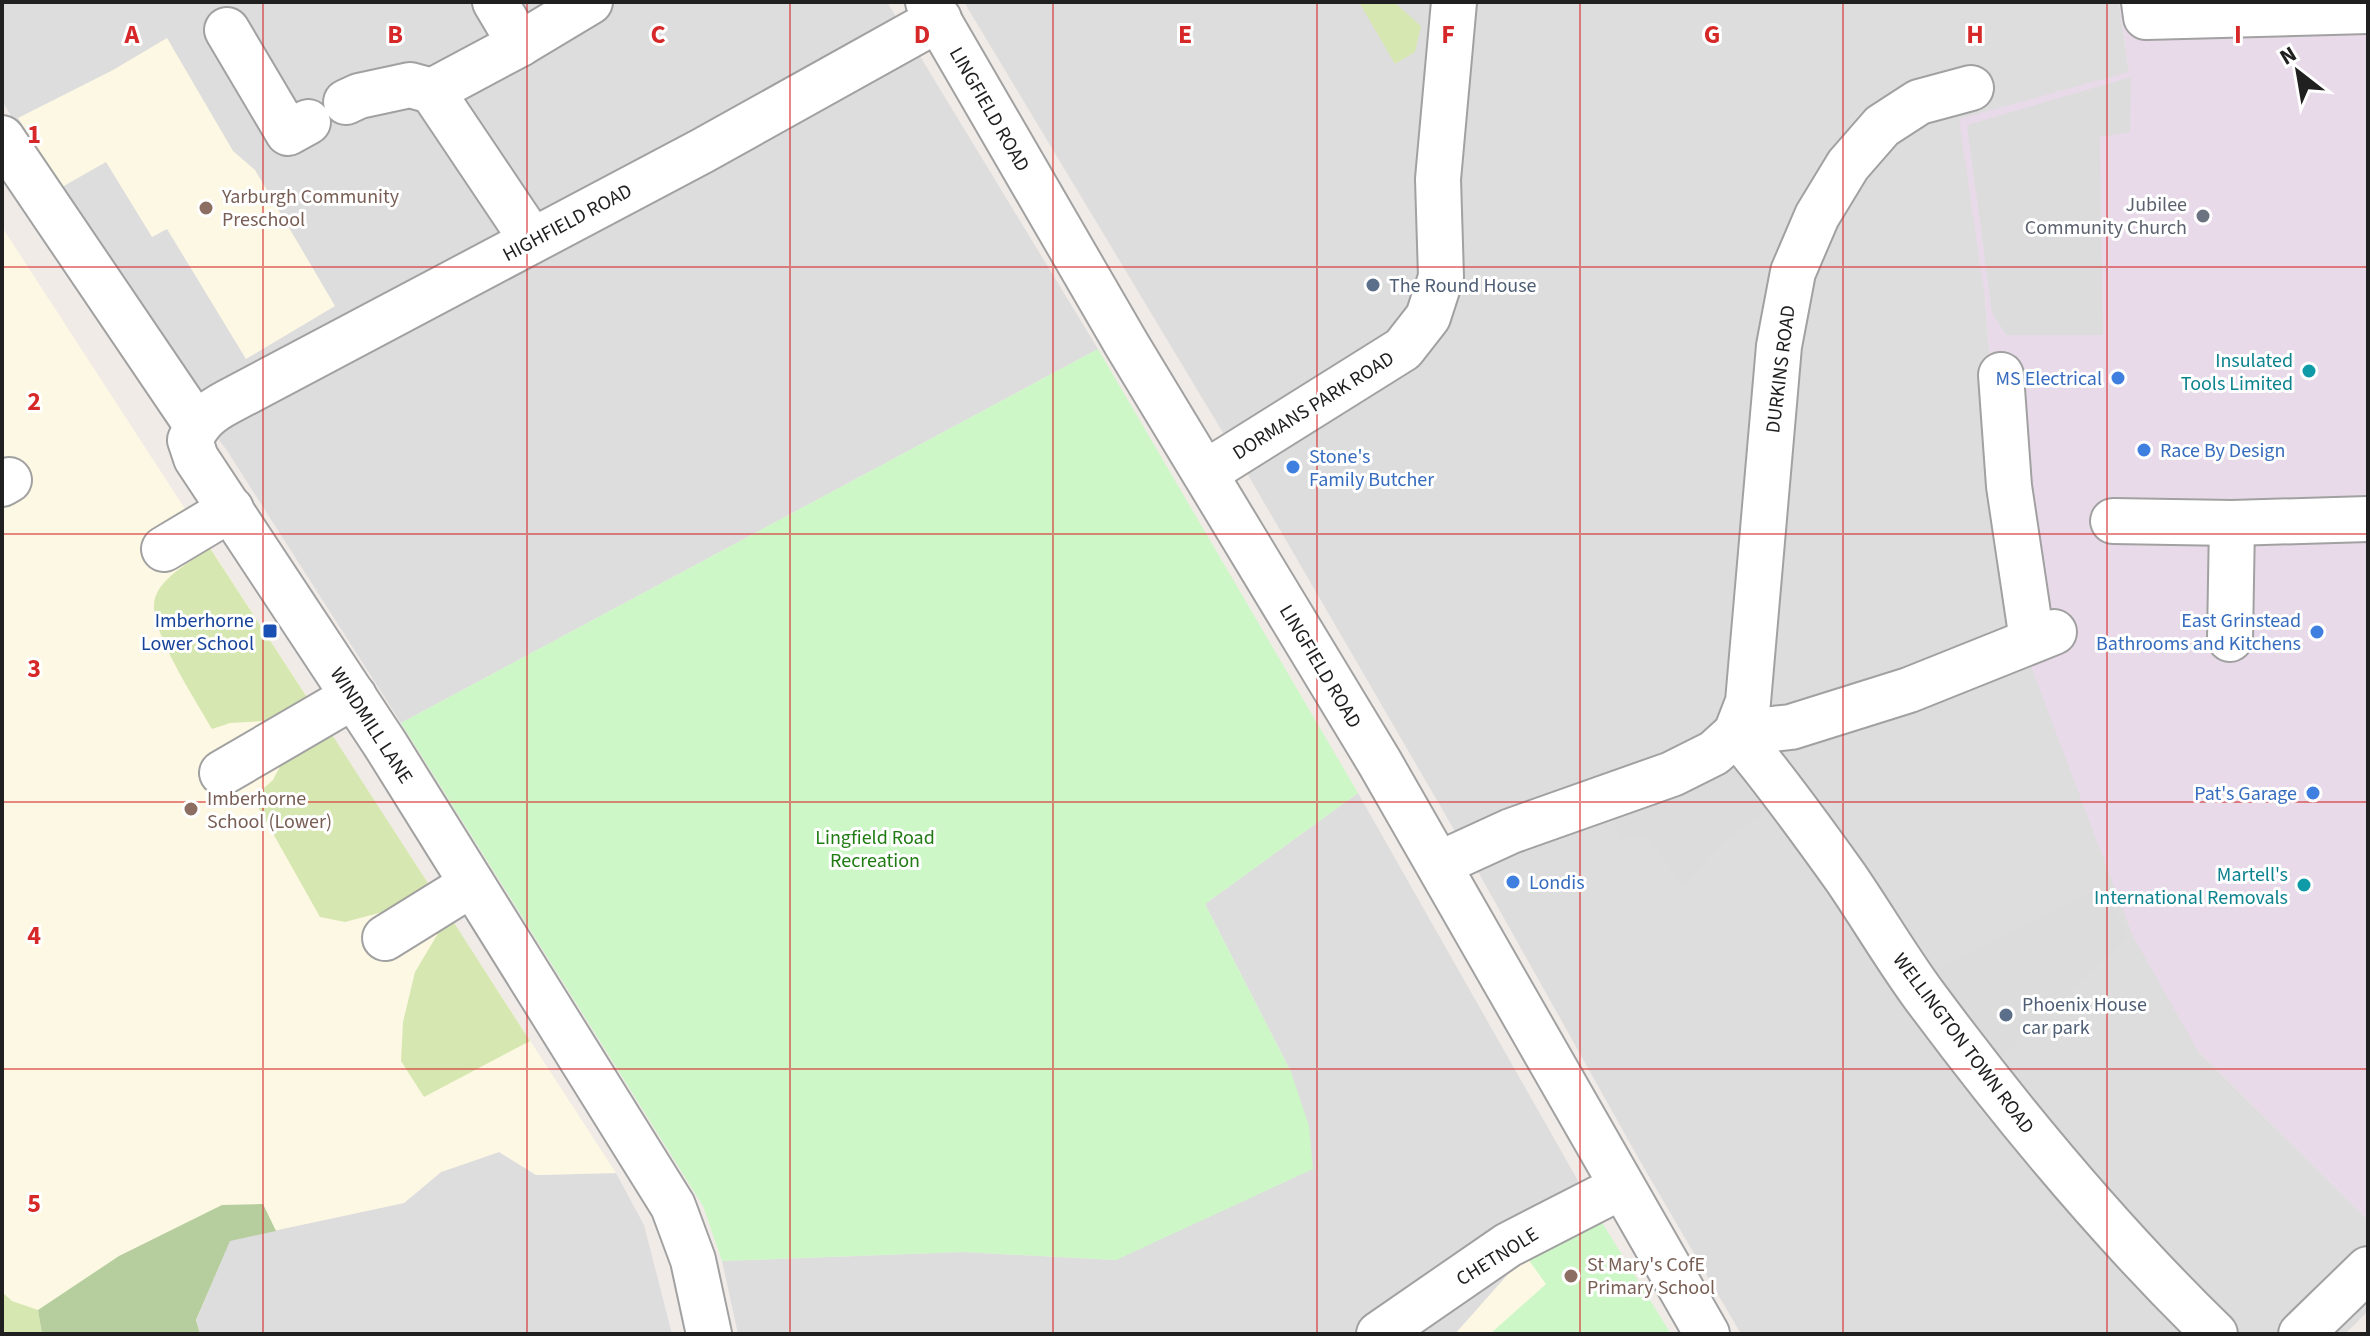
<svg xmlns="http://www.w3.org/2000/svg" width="2370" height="1336" font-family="'Source Sans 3',sans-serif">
<rect width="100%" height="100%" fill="#f0ebe7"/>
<g fill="#deddde">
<path d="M2,2H887L1098,349L401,723L226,449L184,395L2,101Z"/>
<path d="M964,2H2119L2129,72L1985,298L2000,485L2016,594L2051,659L2032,665L2198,1051L2368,1220V1311L2345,1334H1741L1640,1161L1467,852L1237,456Z"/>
<path d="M1358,793L1598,1216L1490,1296L1455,1334H738L722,1261L963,1252L1116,1260L1291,1072L1205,904Z"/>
<path d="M499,1152L536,1175L616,1173L644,1225L672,1334H200L196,1321L230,1240L404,1203L441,1172Z"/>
</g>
<path fill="#e9dae9" d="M2119,2H2368V1220L2198,1051L2132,934L2031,666L2050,659L2016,594L2000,485L1985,298L1959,119L2129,72Z"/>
<g fill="#fdf8e3">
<path d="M167,38L233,151L255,170L335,306L246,359L167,229L152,237L106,162L62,187L18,118L113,70Z"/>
<path d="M2,227L616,1173L536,1175L499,1152L441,1172L404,1203L230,1240L196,1320L200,1334H2Z"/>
<path d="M1525,1255L1671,1334H1455Z"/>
</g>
<g fill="#d7e7b1">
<path d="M1359,2H1394L1421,26L1415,52L1395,64Z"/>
<path d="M210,548L314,708L282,720L230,723L212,729C197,702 146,626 155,598C162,576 192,561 210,548Z"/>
<path d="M327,727L433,891L394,909L345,922L320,917L253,798L273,780L286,755Z"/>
<path d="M449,915L530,1041L424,1097L401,1061L403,1022L415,972Z"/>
<path d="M2,1292L12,1301L38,1310L42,1334H2Z"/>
</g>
<path fill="#b6cd9e" d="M263,1204L276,1231L230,1241L196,1320L200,1334H42L38,1310L119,1256L222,1205Z"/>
<g fill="#cef7c8">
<path d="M1098,349L1358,793L1205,904L1291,1072L1309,1126L1313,1169L1116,1260L963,1252L722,1261L703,1206L401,723Z"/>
<path d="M1598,1216L1671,1334H1490L1546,1284L1525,1255Z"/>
</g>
<g fill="#dcdcdc">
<path d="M2131,77L2130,132L2100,137L2103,335H2006L1992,312L1967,125Z"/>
<path d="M1746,767L1771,808L1740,828L1719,846L1682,886L1646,834L1620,839L1612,811L1675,793Z"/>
<path d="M2104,887L2127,937L2000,1058L1933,971Z"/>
</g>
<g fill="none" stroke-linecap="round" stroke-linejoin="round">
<g stroke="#a1a1a1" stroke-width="48">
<g id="minor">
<path d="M495,2L520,44"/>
<path d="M928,2L1127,345L1380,763L1707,1334"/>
<path d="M2144,2L2146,17L2368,11"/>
<path d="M227,30L288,133L308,122"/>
<path d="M1971,88L1919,102L1882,126L1848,165L1817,216L1793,272L1779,346L1748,702L1736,733C1775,779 1811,829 1846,878C1872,916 1896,957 1923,994C2012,1114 2108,1230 2215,1334"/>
<path d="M346,102L359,96L410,85L432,91"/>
<path d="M2,138L197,426"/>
<path d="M532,240L432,91L520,44L590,2"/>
<path d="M2001,375L2009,486L2032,640"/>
<path d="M1205,473L1403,349L1428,317L1441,277L1438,179L1454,2"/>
<path d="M2,484L9,480"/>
<path d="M2113,521L2232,523L2368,519"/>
<path d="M164,549L231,509"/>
<path d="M2230,639L2232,523"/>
<path d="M222,773L354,696"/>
<path d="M1439,864L1511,831L1672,774L1714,753L1736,733L1791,727L1909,690L2054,632"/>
<path d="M385,938L472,884"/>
<path d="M709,1334L693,1260L673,1206L385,744L196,458L190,440C199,421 209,412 228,402L702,151L939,19"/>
<path d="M1379,1334L1508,1245L1621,1187"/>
<path d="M2301,1334L2368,1269"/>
</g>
</g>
<use href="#minor" stroke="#fff" stroke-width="44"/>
</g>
<path fill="none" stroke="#d62828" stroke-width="2" stroke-opacity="0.55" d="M263,2V1334M527,2V1334M790,2V1334M1053,2V1334M1317,2V1334M1580,2V1334M1843,2V1334M2107,2V1334M2,267H2368M2,534H2368M2,802H2368M2,1069H2368"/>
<g fill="#8d6e63" stroke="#fff" stroke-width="3">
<circle cx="206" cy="208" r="8"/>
<circle cx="191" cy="809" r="8"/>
<circle cx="1571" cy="1276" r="8"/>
</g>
<circle fill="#6b7280" stroke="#fff" stroke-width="3" cx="2203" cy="216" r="8"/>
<g fill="#5c6f8a" stroke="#fff" stroke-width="3">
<circle cx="1373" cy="285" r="8"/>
<circle cx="2006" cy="1015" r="8"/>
</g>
<g fill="#0f9aa8" stroke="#fff" stroke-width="3">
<circle cx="2309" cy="371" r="8"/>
<circle cx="2304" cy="885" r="8"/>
</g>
<g fill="#3f7fe0" stroke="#fff" stroke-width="3">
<circle cx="2118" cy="378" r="8"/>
<circle cx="2144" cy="450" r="8"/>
<circle cx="1293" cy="467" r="8"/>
<circle cx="2317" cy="632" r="8"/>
<circle cx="2313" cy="793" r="8"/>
<circle cx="1513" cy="882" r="8"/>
</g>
<rect fill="#1a4fb4" stroke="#fff" stroke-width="3" x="262" y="623" width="16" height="16" rx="4"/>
<g text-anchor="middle" stroke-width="6" stroke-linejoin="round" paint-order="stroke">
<g font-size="20" fill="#202020" stroke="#fff">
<text transform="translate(990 109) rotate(60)" y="7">LINGFIELD ROAD</text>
<text transform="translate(567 222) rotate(-28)" y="7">HIGHFIELD ROAD</text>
<text transform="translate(1780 369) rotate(-83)" y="7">DURKINS ROAD</text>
<text transform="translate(1313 405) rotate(-32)" y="7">DORMANS PARK ROAD</text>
<text transform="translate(1321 666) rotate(59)" y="7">LINGFIELD ROAD</text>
<text transform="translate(372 725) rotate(57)" y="7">WINDMILL LANE</text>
<text transform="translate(1964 1043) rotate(53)" y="7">WELLINGTON TOWN ROAD</text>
<text transform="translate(1497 1256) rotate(-32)" y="7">CHETNOLE</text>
</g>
<g font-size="20" fill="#785e54" stroke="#fff" text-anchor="start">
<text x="222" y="203">Yarburgh Community<tspan x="222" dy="23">Preschool</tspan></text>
<text x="207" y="805">Imberhorne<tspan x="207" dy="23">School (Lower)</tspan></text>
<text x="1587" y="1271">St Mary's CofE<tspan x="1587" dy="23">Primary School</tspan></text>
</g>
<g font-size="20" fill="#5b616d" stroke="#fff" text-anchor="end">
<text x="2187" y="211">Jubilee<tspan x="2187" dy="23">Community Church</tspan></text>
</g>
<g font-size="20" fill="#4e5e75" stroke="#fff" text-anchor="start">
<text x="1389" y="292">The Round House</text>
<text x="2022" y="1011">Phoenix House<tspan x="2022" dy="23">car park</tspan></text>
</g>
<g font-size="20" fill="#0d838f" stroke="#fff" text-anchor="end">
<text x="2293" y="367">Insulated<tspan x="2293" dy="23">Tools Limited</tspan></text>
<text x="2288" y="881">Martell's<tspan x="2288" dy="23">International Removals</tspan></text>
</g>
<g font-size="20" fill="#366cbe" stroke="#fff" text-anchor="end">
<text x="2102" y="385">MS Electrical</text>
<text x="2160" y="457" text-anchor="start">Race By Design</text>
<text x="1309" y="463" text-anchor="start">Stone's<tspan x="1309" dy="23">Family Butcher</tspan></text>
<text x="2301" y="627">East Grinstead<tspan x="2301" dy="23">Bathrooms and Kitchens</tspan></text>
<text x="2297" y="800">Pat's Garage</text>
<text x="1529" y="889" text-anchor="start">Londis</text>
</g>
<g font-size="20" fill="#164399" stroke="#fff" text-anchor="end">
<text x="254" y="627">Imberhorne<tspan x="254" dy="23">Lower School</tspan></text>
</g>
<g font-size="20" fill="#1f7b12" stroke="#fff">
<text x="875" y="844">Lingfield Road<tspan x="875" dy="23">Recreation</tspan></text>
</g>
</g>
<g font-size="26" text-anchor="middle" font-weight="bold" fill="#d62828" stroke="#fff" stroke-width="6" stroke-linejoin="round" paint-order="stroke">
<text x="132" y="43">A</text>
<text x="395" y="43">B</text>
<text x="658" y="43">C</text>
<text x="922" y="43">D</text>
<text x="1185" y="43">E</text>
<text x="1448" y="43">F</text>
<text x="1712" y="43">G</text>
<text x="1975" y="43">H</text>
<text x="2238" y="43">I</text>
<text x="34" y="143">1</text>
<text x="34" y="410">2</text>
<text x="34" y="677">3</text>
<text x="34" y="944">4</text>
<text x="34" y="1212">5</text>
</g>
<rect width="2370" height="1336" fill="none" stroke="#202020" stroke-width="8"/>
<g transform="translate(2298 72) rotate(329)" stroke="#ffffff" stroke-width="6" paint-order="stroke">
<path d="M0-6L14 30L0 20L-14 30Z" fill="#202020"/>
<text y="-12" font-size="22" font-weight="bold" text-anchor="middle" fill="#202020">N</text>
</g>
</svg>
